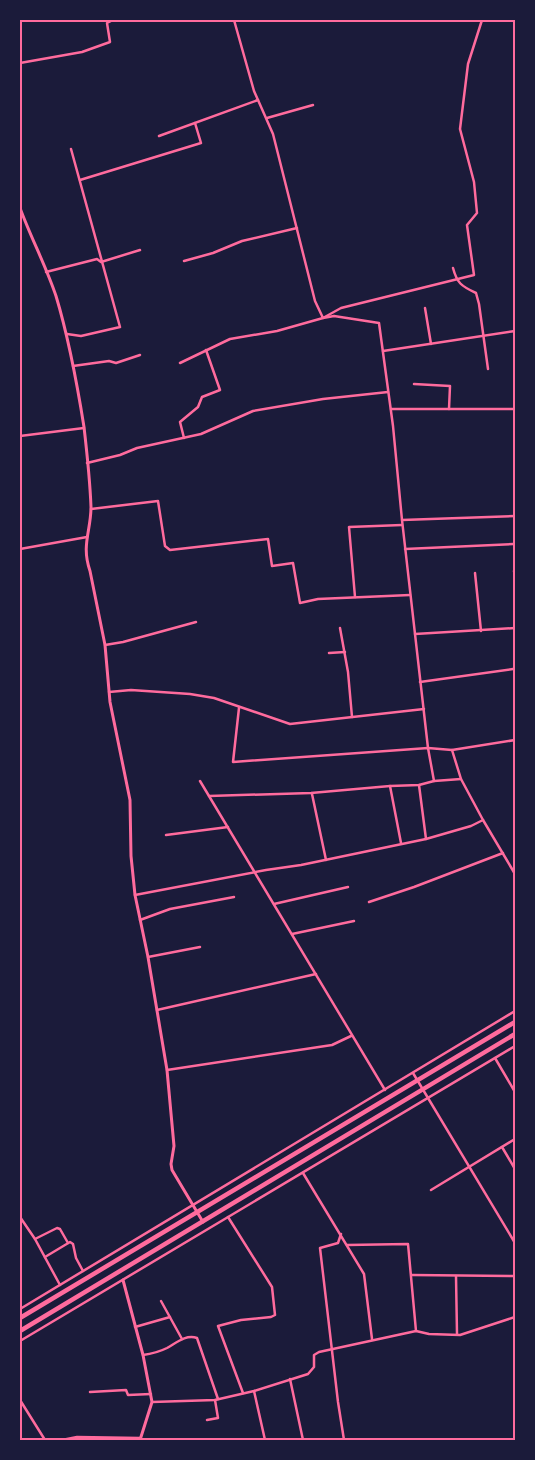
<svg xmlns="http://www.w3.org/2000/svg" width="535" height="1460" font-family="Ubuntu,sans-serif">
<rect width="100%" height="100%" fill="#1b1b3a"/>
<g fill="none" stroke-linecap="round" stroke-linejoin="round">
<g stroke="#ff6b9d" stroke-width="2.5">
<path d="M234,20L254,91L273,134L315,301L323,318L334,316L379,323L393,426L402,520L428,748L434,781"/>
<path d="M20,63L82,52L110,42L107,23L113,20"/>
<path d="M267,118L313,105"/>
<path d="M159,136L258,100"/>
<path d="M80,180L201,143L195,123"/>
<path d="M184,261L213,253L242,241L297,228"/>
<path d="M453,268C457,283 461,286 476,293L479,304L488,369"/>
<path d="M46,272L97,259L101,262L140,250"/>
<path d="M425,308L431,344"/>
<path d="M67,334L81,336L120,327L71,149"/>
<path d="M383,351L515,331"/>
<path d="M180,363L230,339L277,331L323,318L341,308L474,275L467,225L477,213L474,182L460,129L468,64L482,20"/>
<path d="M73,366L109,361L116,363L140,355"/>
<path d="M414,384L450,386L449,409"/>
<path d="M391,409H515"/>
<path d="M20,436L84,428"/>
<path d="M184,438L180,422L198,407L202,397L220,390L206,350"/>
<path d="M87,463L120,455L137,448L201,434L253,411L323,399L388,392"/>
<path d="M91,509L158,501L165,546L170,550L268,539L272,566L293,563L300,603L318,599L410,595"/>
<path d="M402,520L515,516"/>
<path d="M20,549L87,537"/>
<path d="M405,549L513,544"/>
<path d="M514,571L515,577"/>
<path d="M475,573L481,631"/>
<path d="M355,597L349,527L402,525"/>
<path d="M340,628L348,672L352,717"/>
<path d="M415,634L515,628"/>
<path d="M105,645L123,642L196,622"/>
<path d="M329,653L345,652"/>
<path d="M420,682L513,669"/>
<path d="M109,692L131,690L190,694L214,698L290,724L424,709"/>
<path d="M239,708L233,762L428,748L452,750L515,740"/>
<path d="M452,750L461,779L483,820L515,874"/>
<path d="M200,781L385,1090"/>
<path d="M419,785L426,839"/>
<path d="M390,786L401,843"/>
<path d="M312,794L326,860"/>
<path d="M209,796L311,793L390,786L419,785L434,781L461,779"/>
<path d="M166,835L228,827"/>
<path d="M135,895L266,870L301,865L426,839L471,826L483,820"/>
<path d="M369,902L414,887L503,853"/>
<path d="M274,904L348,887"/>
<path d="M140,920L170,909L234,897"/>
<path d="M292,934L354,921"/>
<path d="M148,957L200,947"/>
<path d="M157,1010L316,974"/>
<path d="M495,1058L515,1092"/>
<path d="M167,1070L332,1045L351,1036"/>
<path d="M413,1073L515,1243"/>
<path d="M502,1147L515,1169"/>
<path d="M303,1173L364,1274L372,1339"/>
<path d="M431,1190L515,1139"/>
<path d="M20,1217L35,1239L60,1285"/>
<path d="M228,1217L272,1287L275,1315L271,1317L241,1320L218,1326L243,1393"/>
<path d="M341,1234L338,1243L320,1248L338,1402L344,1440"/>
<path d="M35,1239L57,1228L60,1229L68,1243"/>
<path d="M347,1245L408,1244L416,1331"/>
<path d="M45,1257L70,1242L73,1244L76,1258L83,1271"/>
<path d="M412,1275L515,1276"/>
<path d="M456,1276L457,1334"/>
<path d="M161,1301L182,1339"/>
<path d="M20,1309L515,1011"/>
<path d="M135,1327L170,1317"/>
<path d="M20,1341L515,1046"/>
<path d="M143,1355C151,1354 159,1352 167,1348C176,1343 186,1334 197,1338L218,1399"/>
<path d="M290,1379L303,1440"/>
<path d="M254,1391L265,1440"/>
<path d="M90,1392L126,1390L128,1395L151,1394"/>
<path d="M20,1400L45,1440"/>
<path d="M152,1402L215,1400L254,1391L308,1374L314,1367V1355L319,1352L416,1331L429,1334L460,1335L515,1317"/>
<path d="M207,1420L218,1418L215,1400"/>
<path d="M62,1440L77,1437L140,1438"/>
</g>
<g stroke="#ff6b9d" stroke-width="3">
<path d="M20,208C31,238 46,266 56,296C69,339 77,383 84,427C87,453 90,481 91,507C91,531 81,545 90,571L105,645L110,702L130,800L131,856L135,895L148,957L167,1070L174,1146L171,1164L172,1170L203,1222"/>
<path d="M123,1280L143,1355L152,1402L140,1440"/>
</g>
<g stroke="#ff6b9d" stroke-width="4.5">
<path d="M20,1318L515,1022"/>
<path d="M20,1331L515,1034"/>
</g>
</g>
<rect width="535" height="1460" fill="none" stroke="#1b1b3a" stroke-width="42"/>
<rect x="21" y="21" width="493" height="1418" fill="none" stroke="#ff6b9d" stroke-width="2"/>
</svg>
